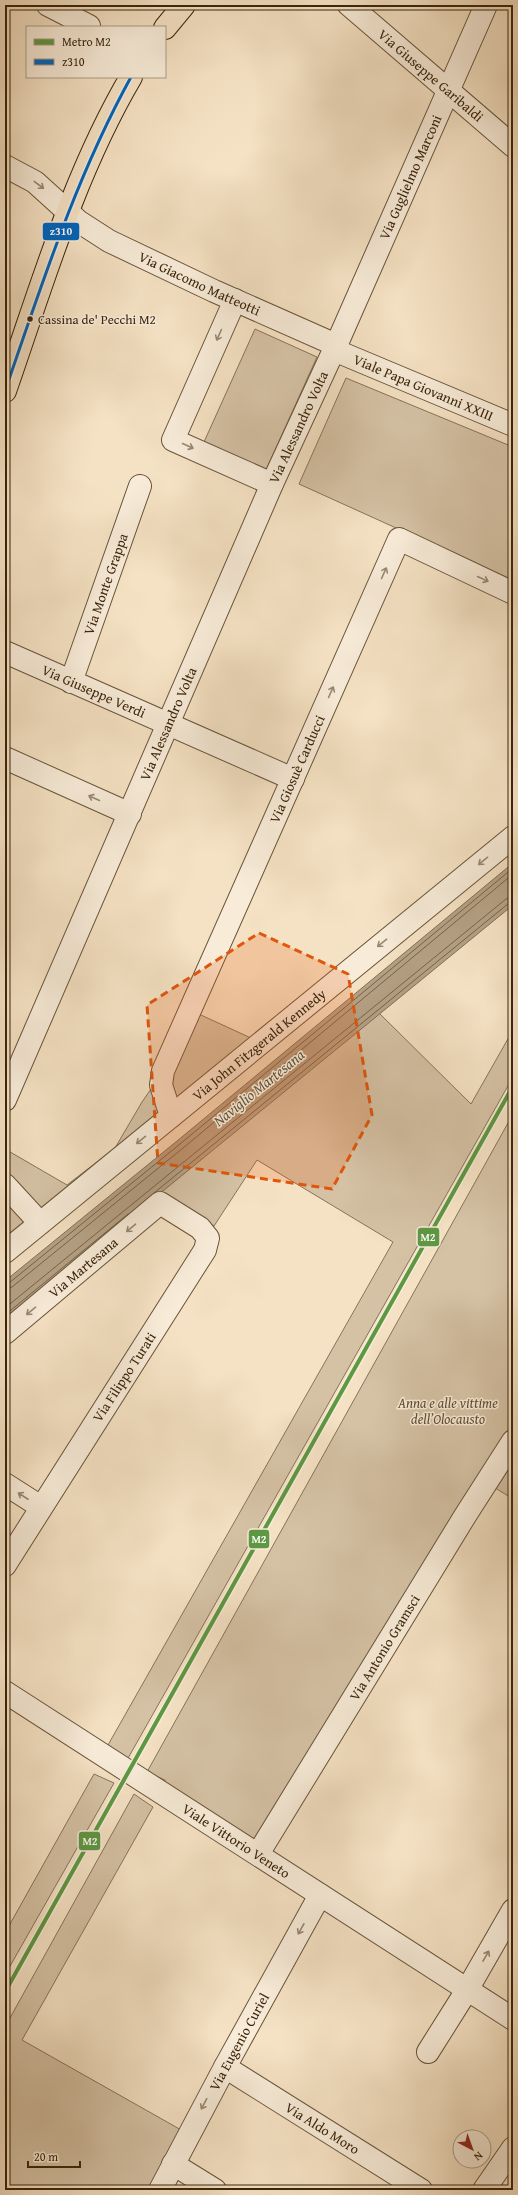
<svg xmlns="http://www.w3.org/2000/svg" width="518" height="2195" font-family="'Gentium Book Plus',serif">
<rect width="100%" height="100%" fill="#f5e2c4"/>
<filter id="stains"><feTurbulence type="fractalNoise" baseFrequency=".005" numOctaves="4"/><feColorMatrix values="0 0 0 0 .2 0 0 0 0 .09 0 0 0 0 .02 0 0 0 .5 -.17"/></filter>
<radialGradient id="worn" r=".72"><stop offset=".6" stop-color="#630" stop-opacity="0"/><stop offset="1" stop-color="#630" stop-opacity=".3"/></radialGradient>
<g fill="#d5c2a5" stroke="#877358">
<path d="M255,329L317,357L266,470L204,442Z"/>
<path d="M346,378L513,447V581L299,484Z"/>
<path d="M190,1010L264,1044L5,1256V1149L67,1185L115,1148L142,1102L160,1076Z"/>
<path d="M379,1013L471,1104L513,1030V1077L127,1760L108,1745L393,1242L257,1160L214,1226L161,1192Z"/>
<path d="M513,1114V1429L255,1849L165,1789V1780L147,1772Z"/>
<path d="M513,1454V1499L492,1486Z"/>
<path d="M94,1774L114,1783L5,1975V1933Z"/>
<path d="M134,1794L153,1807L22,2040L183,2131L153,2190H5V2027Z"/>
</g>
<path fill="#b5a185" stroke="#836f54" d="M513,863V905L5,1320V1281L177,1141Z"/>
<g fill="none" stroke-linecap="round" stroke-linejoin="round">
<g stroke="#776248" stroke-width="1">
<path d="M154,1193L509,903L513,902"/>
<path d="M5,1284L9,1283L180,1144L513,868"/>
<path d="M5,1289L12,1287L183,1148L513,874"/>
<path d="M5,1308L506,899L513,897"/>
<path d="M5,1315L128,1214"/>
</g>
<g stroke="#685439" stroke-width="24">
<g id="minor">
<path d="M48,5L89,26"/>
<path id="s1" d="M349,5L513,146"/>
<path id="s2" d="M5,166L35,182L78,221L109,241L214,291L336,345"/>
<path d="M235,300L173,440L272,484"/>
<path id="s3" d="M334,350L513,425"/>
<path id="s4" d="M5,652L293,779"/>
<path id="s5" d="M71,682L140,486"/>
<path d="M5,758L130,814"/>
<path id="s6" d="M5,1100L272,484L339,339L486,5"/>
<path id="s7" d="M171,1116L161,1085L163,1071L399,539L513,593"/>
<path d="M5,1185L40,1223"/>
<path id="s8" d="M5,1252L513,837"/>
<path id="s9" d="M5,1333L160,1203L200,1228L208,1238L205,1250L5,1565"/>
<path d="M5,1484L41,1507"/>
<path id="s10" d="M5,1692L513,2019"/>
<path id="s11" d="M258,1854L465,1516L513,1441"/>
<path d="M428,2052L467,1990L513,1910"/>
<path id="s12" d="M225,2067L421,2190"/>
<path d="M173,2164L215,2190"/>
<path id="s13" d="M160,2190L225,2067L320,1895"/>
<path d="M484,2190L513,2148"/>
</g>
</g>
<g stroke="#39240b" stroke-width="24">
<g id="major">
<path d="M165,28L184,5"/>
<path d="M5,391C42,285 74,174 131,77"/>
</g>
</g>
<use href="#minor" stroke="#f8ecd9" stroke-width="22"/>
<use href="#major" stroke="#f5e2c4" stroke-width="22"/>
<g stroke="#f8ecd9" stroke-width="6">
<path id="bus-1" d="M5,391C42,284 76,177 131,77"/>
</g>
<use href="#bus-1" stroke="#0065bd" stroke-width="3"/>
<g stroke="#f8ecd9" stroke-width="7">
<path id="metro-1" d="M5,1992L513,1086"/>
</g>
<use href="#metro-1" stroke="#5d9842" stroke-width="4"/>
</g>
<defs><path id="oneway-shaft" d="M-6 0H5M1.5-3L5.5 0L1.5 3" fill="none" stroke-width="1.6" stroke-linecap="round" stroke-linejoin="round"/></defs>
<g stroke="#988872">
<use href="#oneway-shaft" transform="translate(39 185) rotate(37)"/>
<use href="#oneway-shaft" transform="translate(219 335) rotate(114)"/>
<use href="#oneway-shaft" transform="translate(188 446) rotate(24)"/>
<use href="#oneway-shaft" transform="translate(384 573) rotate(-66)"/>
<use href="#oneway-shaft" transform="translate(483 579) rotate(25)"/>
<use href="#oneway-shaft" transform="translate(331 692) rotate(-66)"/>
<use href="#oneway-shaft" transform="translate(94 798) rotate(-156)"/>
<use href="#oneway-shaft" transform="translate(483 861) rotate(141)"/>
<use href="#oneway-shaft" transform="translate(382 943) rotate(141)"/>
<use href="#oneway-shaft" transform="translate(141 1140) rotate(141)"/>
<use href="#oneway-shaft" transform="translate(131 1228) rotate(140)"/>
<use href="#oneway-shaft" transform="translate(31 1311) rotate(140)"/>
<use href="#oneway-shaft" transform="translate(23 1496) rotate(-147)"/>
<use href="#oneway-shaft" transform="translate(301 1929) rotate(119)"/>
<use href="#oneway-shaft" transform="translate(486 1956) rotate(-60)"/>
<use href="#oneway-shaft" transform="translate(204 2104) rotate(118)"/>
</g>
<path fill="#df560c" fill-opacity="0.2" stroke="#df560c" stroke-width="3" stroke-dasharray="8 5" stroke-linejoin="round" d="M259,933L348,974L372,1115L332,1189L158,1163L147,1005Z"/>
<circle fill="#39240b" stroke="#f8ecd9" stroke-width="1.5" cx="30" cy="319" r="3.5"/>
<g text-anchor="middle" stroke-width="3" stroke-linejoin="round" paint-order="stroke">
<g font-size="13" fill="#39240b" stroke="#f8ecd9" text-anchor="start">
<text x="38" y="324">Cassina de' Pecchi M2</text>
</g>
<g font-size="14" fill="#39240b" stroke="#f8ecd9">
<text dy="5" stroke="none"><textPath href="#s1" startOffset="108">Via Giuseppe Garibaldi</textPath></text>
<text dy="5" stroke="none"><textPath href="#s6" startOffset="1008">Via Guglielmo Marconi</textPath></text>
<text dy="5" stroke="none"><textPath href="#s2" startOffset="229">Via Giacomo Matteotti</textPath></text>
<text dy="5" stroke="none"><textPath href="#s3" startOffset="97">Viale Papa Giovanni XXIII</textPath></text>
<text dy="5" stroke="none"><textPath href="#s6" startOffset="734">Via Alessandro Volta</textPath></text>
<text dy="5" stroke="none"><textPath href="#s5" startOffset="104">Via Monte Grappa</textPath></text>
<text dy="5" stroke="none"><textPath href="#s4" startOffset="97">Via Giuseppe Verdi</textPath></text>
<text dy="5" stroke="none"><textPath href="#s6" startOffset="410">Via Alessandro Volta</textPath></text>
<text dy="5" stroke="none"><textPath href="#s7" startOffset="377">Via Giosuè Carducci</textPath></text>
<text dy="5" stroke="none"><textPath href="#s8" startOffset="328">Via John Fitzgerald Kennedy</textPath></text>
<text dy="5" stroke="none"><textPath href="#s9" startOffset="102">Via Martesana</textPath></text>
<text transform="translate(124 1377) rotate(-57)" y="5">Via Filippo Turati</text>
<text dy="5" stroke="none"><textPath href="#s11" startOffset="242">Via Antonio Gramsci</textPath></text>
<text dy="5" stroke="none"><textPath href="#s10" startOffset="275">Viale Vittorio Veneto</textPath></text>
<text dy="5" stroke="none"><textPath href="#s13" startOffset="168">Via Eugenio Curiel</textPath></text>
<text dy="5" stroke="none"><textPath href="#s12" startOffset="115">Via Aldo Moro</textPath></text>
</g>
<g font-size="14" font-style="italic" fill="#604c32" stroke="#f8ecd9">
<text x="448" y="1408">Anna e alle vittime<tspan x="448" dy="16">dell’Olocausto</tspan></text>
</g>
<g font-size="15" font-style="italic" fill="#645036" stroke="#f8ecd9">
<text transform="translate(259 1088) rotate(-39)" y="5">Naviglio Martesana</text>
</g>
</g>
<g stroke="#f8ecd9" stroke-width="1.5">
<rect x="42" y="222" width="38" height="19" rx="4" fill="#0065bd"/>
<rect x="417" y="1227" width="23" height="20" rx="4" fill="#5d9842"/>
<rect x="248" y="1529" width="22" height="20" rx="4" fill="#5d9842"/>
<rect x="78" y="1831" width="23" height="20" rx="4" fill="#5d9842"/>
</g>
<g font-size="11" text-anchor="middle" font-weight="bold" fill="#fff">
<text x="61" y="235">z310</text>
<text x="428" y="1241">M2</text>
<text x="259" y="1543">M2</text>
<text x="90" y="1845">M2</text>
</g>
<rect width="518" height="2195" fill="none" stroke="#f5e2c4" stroke-width="20"/>
<rect x="6" y="6" width="506" height="2183" fill="none" stroke="#39240b" stroke-width="2"/>
<rect x="10" y="10" width="498" height="2175" fill="none" stroke="#39240b"/>
<rect x="26" y="26" width="140" height="52" fill="#f8ecd9" stroke="#ac9c87"/>
<rect x="34" y="39" width="20" height="6" fill="#5d9842" stroke="#ac9c87"/>
<text x="62" y="46" font-size="12" fill="#39240b">Metro M2</text>
<rect x="34" y="59" width="20" height="6" fill="#0065bd" stroke="#ac9c87"/>
<text x="62" y="66" font-size="12" fill="#39240b">z310</text>
<g transform="translate(472 2149) rotate(139)"><circle r="19" fill="#f8ecd9" stroke="#ac9c87"/>
<path d="M0-3L7 15L0 10L-7 15Z" fill="#8f2418"/>
<text y="-6" font-size="11" font-weight="bold" text-anchor="middle" fill="#39240b">N</text>
</g>
<path d="M28 2161v6h52v-6" fill="none" stroke="#39240b" stroke-width="2"/>
<text x="34" y="2161" font-size="12" fill="#39240b" stroke="#f8ecd9" stroke-width="3" paint-order="stroke">20 m</text>
<rect width="100%" height="100%" filter="url(#stains)"/>
<rect width="100%" height="100%" fill="url(#worn)"/>
</svg>
